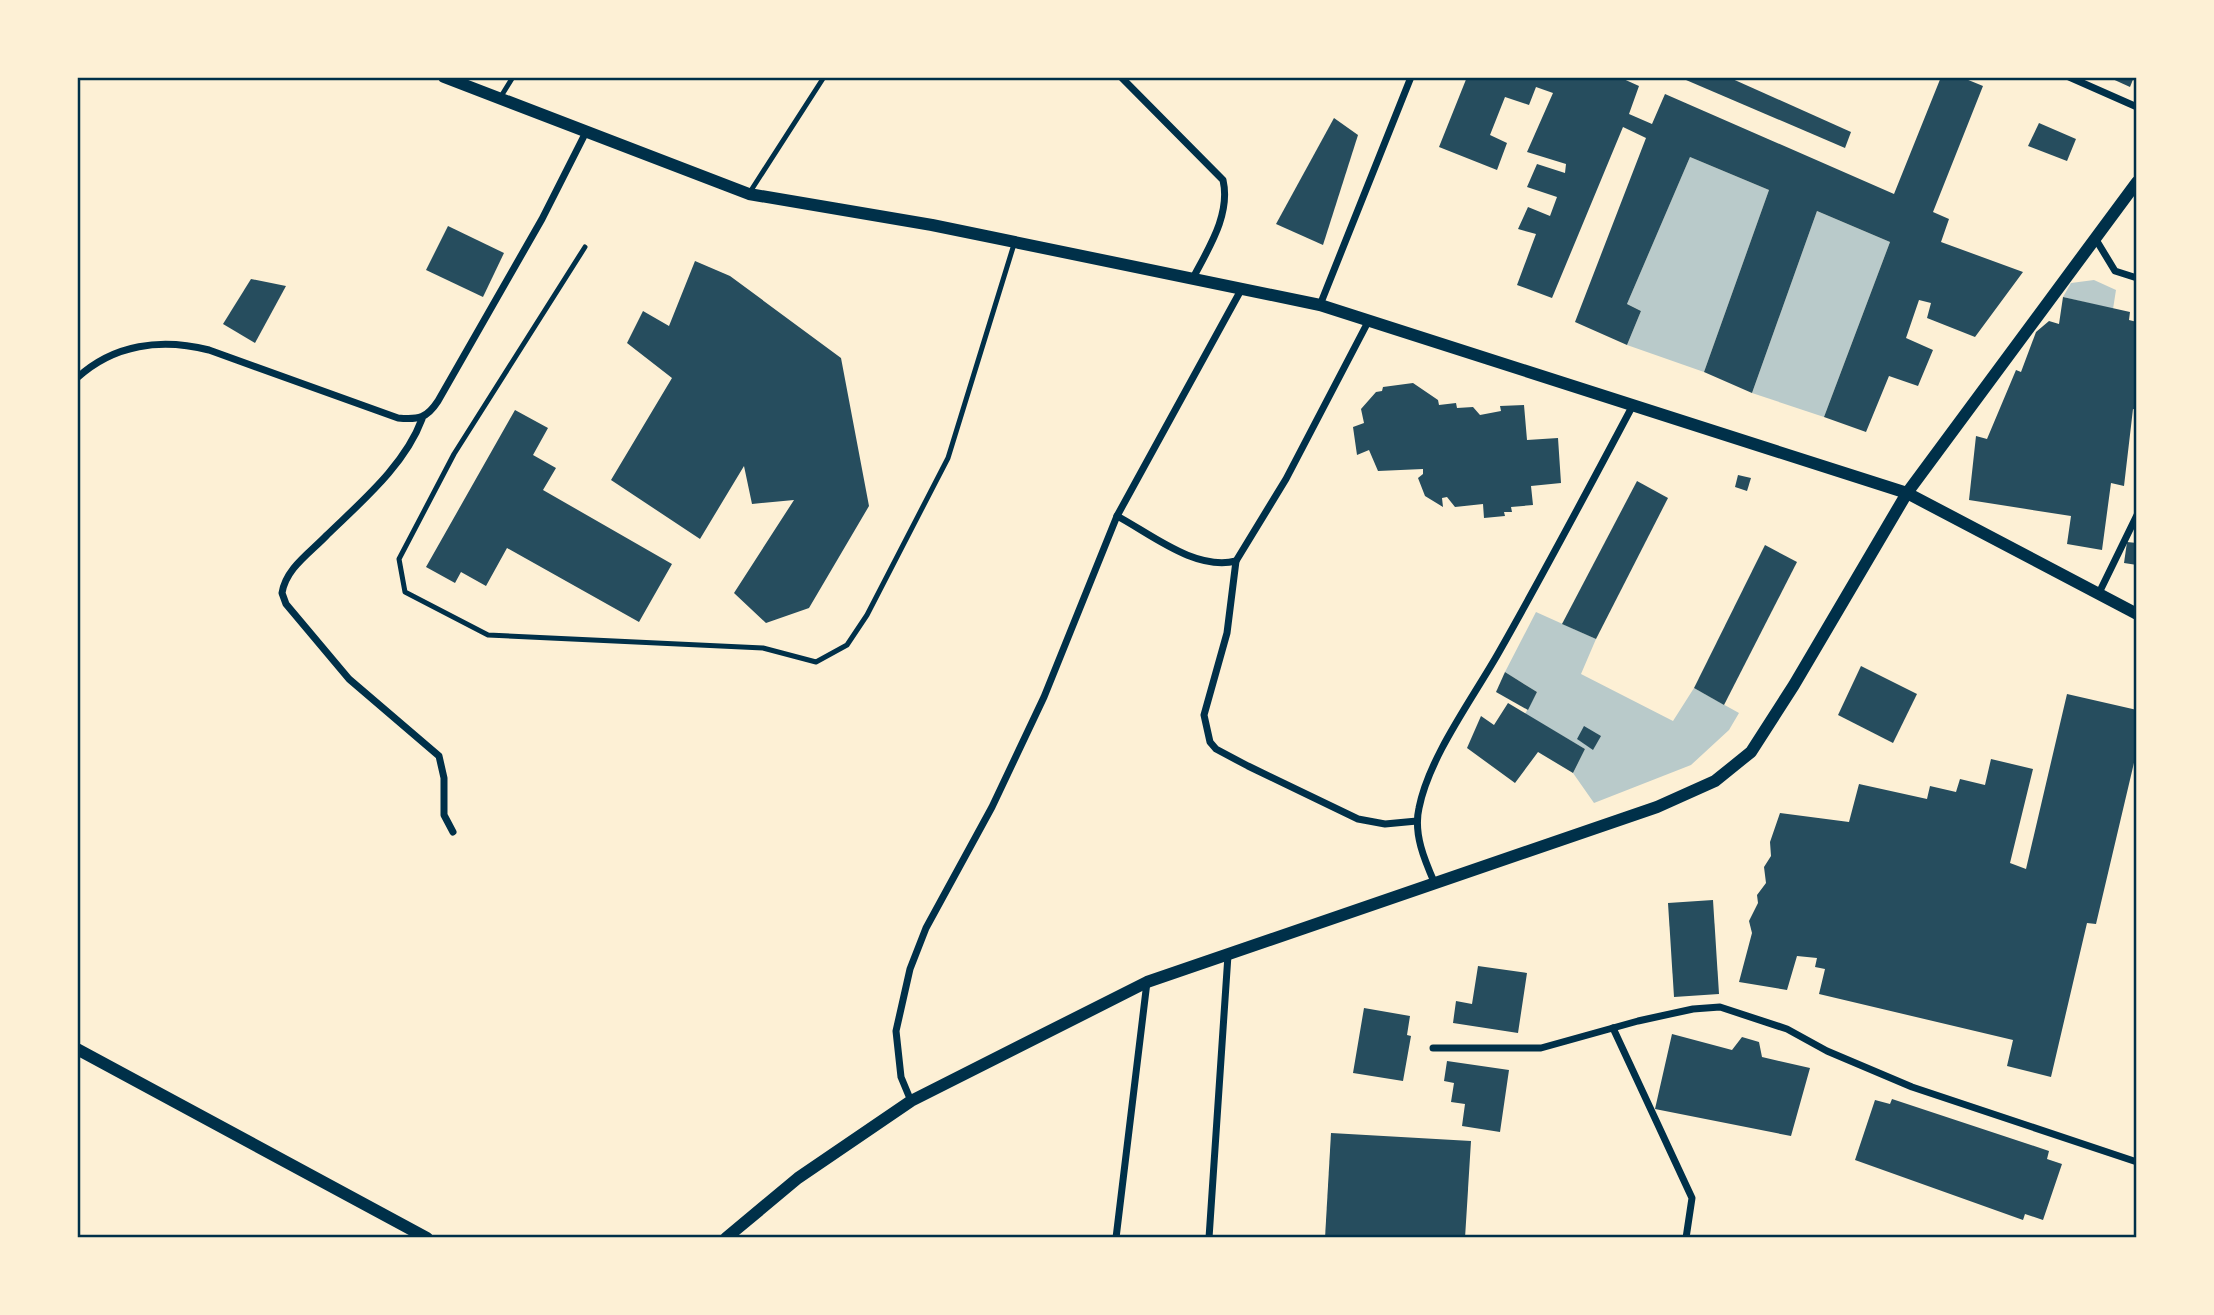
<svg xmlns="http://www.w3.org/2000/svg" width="2214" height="1315" font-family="'Work Sans',sans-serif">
<rect width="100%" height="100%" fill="#fdf0d5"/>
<g fill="#b9caca">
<path d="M1690,157L1769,190L1704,372L1627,345L1641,311L1627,304Z"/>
<path d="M1817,211L1890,242L1824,417L1752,393Z"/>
<path d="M2094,280L2116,290L2113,309L2063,297L2071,283Z"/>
<path d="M1536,612L1596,639L1581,674L1673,721L1694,688L1739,713L1729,730L1691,765L1594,803L1573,773L1585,749L1525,714L1537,692L1505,672Z"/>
</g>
<g fill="#264d5e">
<path d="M1467,77H1619L1639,86L1629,114L1652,124L1665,94L1894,194L1941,77H1961L1983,86L1933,212L1949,219L1941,242L2023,272L1975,337L1927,318L1931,303L1919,300L1906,338L1933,350L1918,386L1889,376L1866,432L1824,417L1890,242L1817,211L1752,393L1704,372L1769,190L1690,157L1627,304L1641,311L1627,345L1575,322L1646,138L1623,127L1552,298L1517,285L1536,234L1518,229L1528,207L1550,216L1557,197L1527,187L1537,164L1565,173L1566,164L1527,152L1553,93L1536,87L1529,105L1505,97L1490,135L1507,143L1497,170L1439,147Z"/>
<path d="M1679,77H1728L1851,132L1845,148Z"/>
<path d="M2108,77H2134L2130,87Z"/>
<path d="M1334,118L1358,135L1323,245L1276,224Z"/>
<path d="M2039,123L2076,139L2067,161L2028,146Z"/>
<path d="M448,226L504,253L483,297L426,270Z"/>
<path d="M695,261L730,276L841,358L869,506L809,608L766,623L734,593L794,500L752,504L744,466L700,539L611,480L672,378L627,343L643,311L669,326Z"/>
<path d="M251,279L286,286L255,343L223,324Z"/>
<path d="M2063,297L2130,312L2129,320L2137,322V410L2133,409L2124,486L2111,483L2102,550L2067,544L2071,516L1969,500L1976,436L1987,439L2016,370L2021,372L2036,332L2049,321L2059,324Z"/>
<path d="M1413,383L1438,400L1439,405L1456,403L1457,408L1473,407L1480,415L1501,411L1500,406L1524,405L1527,440L1558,438L1561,483L1531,486L1533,505L1511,507L1512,512H1504L1505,516L1484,518L1483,504L1455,507L1447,497L1442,498L1443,507L1425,496L1418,478L1423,474V469L1378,471L1369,450L1357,455L1353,427L1364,423L1361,409L1376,392L1382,391L1383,387Z"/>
<path d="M515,410L548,428L533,455L556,468L543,490L672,564L639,622L507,548L486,586L461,572L455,583L426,567Z"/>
<path d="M1738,475L1751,478L1747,491L1735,487Z"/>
<path d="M1637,481L1668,498L1596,639L1562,624Z"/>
<path d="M2127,542L2137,543V565L2124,563Z"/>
<path d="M1765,545L1797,562L1724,705L1694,688Z"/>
<path d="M1861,666L1917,694L1893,743L1838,715Z"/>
<path d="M1505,672L1537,692L1528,710L1496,692Z"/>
<path d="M2067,694L2137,710V750L2096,924L2087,923L2051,1077L2007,1066L2013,1040L1819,994L1825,969L1815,967L1817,958L1797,956L1787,990L1739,982L1752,933L1749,921L1758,903L1757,895L1766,883L1764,867L1771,856L1770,842L1780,813L1849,822L1859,784L1927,799L1930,786L1956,792L1960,779L1985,785L1991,759L2033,769L2010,863L2026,869Z"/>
<path d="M1508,703L1585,749L1573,773L1538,752L1515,783L1467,748L1481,716L1494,725Z"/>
<path d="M1584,726L1601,736L1593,750L1577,739Z"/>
<path d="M1713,900L1719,994L1674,997L1668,903Z"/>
<path d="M1478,966L1527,973L1518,1033L1453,1023L1456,1001L1472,1004Z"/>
<path d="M1364,1008L1410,1016L1407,1035L1411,1036L1403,1081L1353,1073Z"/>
<path d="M1672,1034L1732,1050L1742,1037L1759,1042L1762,1057L1810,1068L1791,1136L1655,1109Z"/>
<path d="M1447,1061L1509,1070L1500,1132L1462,1126L1465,1104L1451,1102L1454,1083L1444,1081Z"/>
<path d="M1892,1099L2049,1151L2047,1159L2062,1164L2043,1220L2025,1214L2023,1220L1855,1160L1875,1100L1890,1104Z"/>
<path d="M1331,1133L1471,1141L1465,1238H1325Z"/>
</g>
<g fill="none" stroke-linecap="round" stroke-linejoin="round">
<g stroke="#003049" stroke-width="5">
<path d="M500,98L513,77"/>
<path d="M750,192L824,77"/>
<path d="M585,247L454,454L399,559L405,592L488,635L763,648L816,662L847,645L867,615L948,458L1015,241"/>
</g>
<g stroke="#003049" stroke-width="7">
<path d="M1121,77L1223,180C1231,215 1208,249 1192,280"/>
<path d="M2069,77L2137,107"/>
<path d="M2095,238L2115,271L2137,278"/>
<path d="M1320,305L1411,77"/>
<path d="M77,378C114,344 161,338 209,350L398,418C419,420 427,418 438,401L542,219L585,134"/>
<path d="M422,419C405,465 362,501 327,535C310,553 286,568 282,593L286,604L349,679L439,756L444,778V815L453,832"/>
<path d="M1117,516C1151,534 1195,571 1236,561L1286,479L1369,320"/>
<path d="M1236,561L1227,633L1204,715L1210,742L1216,749L1248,766L1358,819L1385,824L1417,821"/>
<path d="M2098,595L2137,515"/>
<path d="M1435,884C1425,861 1413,834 1419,808C1429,757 1473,698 1499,652C1545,571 1589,488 1633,405"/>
<path d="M1613,1028L1692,1198L1686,1238"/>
<path d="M1433,1048H1541L1638,1021L1693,1009L1720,1007L1787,1029L1827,1051L1912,1087L2137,1162"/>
<path d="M911,1101L901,1077L896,1031L910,969L926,928L992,807L1044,697L1117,516L1241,290"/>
<path d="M1116,1238L1147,982"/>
<path d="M1209,1238L1228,955"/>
</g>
<g stroke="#003049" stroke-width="12">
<path d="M444,77L749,194L932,225L1320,305L1907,493L2137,614"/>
<path d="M77,1049L427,1238"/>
<path d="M726,1238L798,1178L911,1101L1147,982L1657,807L1715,781L1751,752L1794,685L1907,493L2137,182"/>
</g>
</g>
<rect width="2214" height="1315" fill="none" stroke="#fdf0d5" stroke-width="158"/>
<rect x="79" y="79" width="2056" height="1157" fill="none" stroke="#003049" stroke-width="2.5"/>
</svg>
